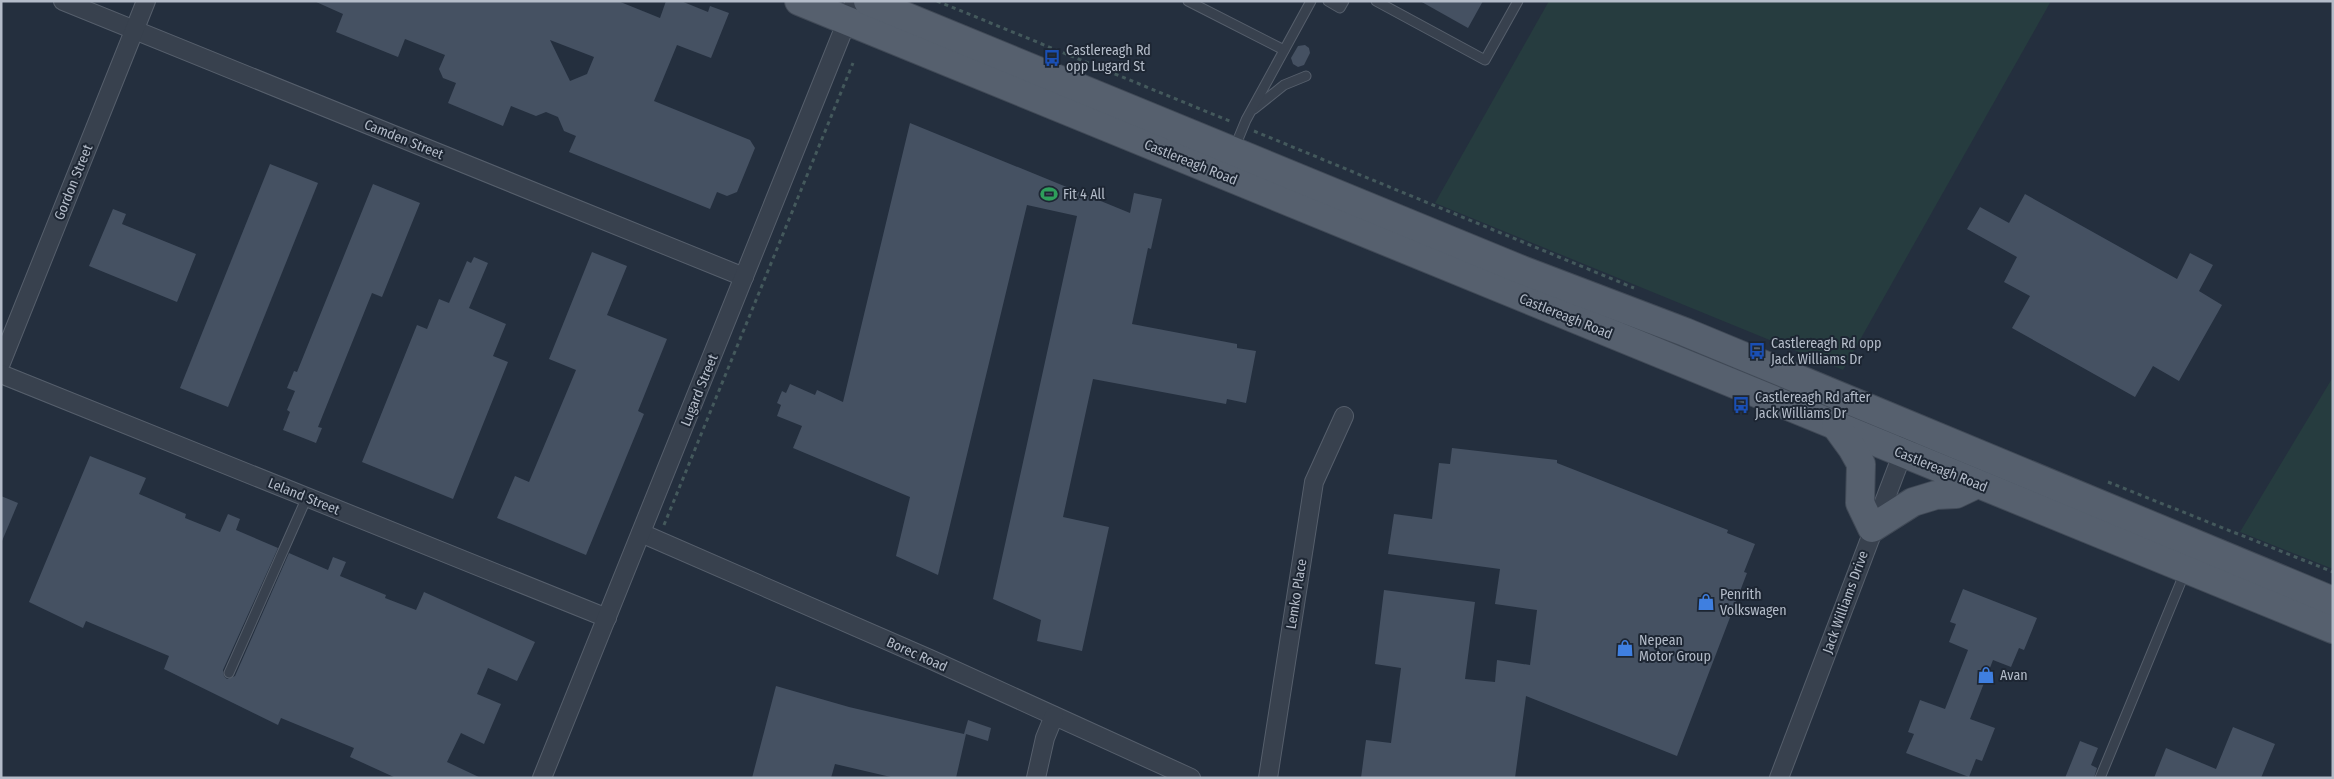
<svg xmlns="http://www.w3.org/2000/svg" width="2334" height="779" font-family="'Fira Sans Condensed',sans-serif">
<rect width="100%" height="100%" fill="#242f3e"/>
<g fill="#263c3f">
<path d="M1549,1H2051L1843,370L1435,203Z"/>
<path d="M2333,377V569L2240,532Z"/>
</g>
<g fill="#455162" fill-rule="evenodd">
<path d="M314,1H618L660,18L666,1H681L708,12L710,6L729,13L711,58L677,45L654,101L750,140L755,148L737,192L727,196L717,192L710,209L569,152L576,136L564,131L558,117L546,112L536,116L511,106L503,126L448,103L456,83L443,78L439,69L445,55L405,39L398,57L336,32L343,14ZM550,40L594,57L587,74L570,81Z"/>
<path d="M1420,1H1483L1468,28Z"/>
<path d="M1305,45L1309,48L1310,53L1304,65L1298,67L1293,64L1291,58L1298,46Z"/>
<path d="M910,123L1130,213L1134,193L1162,199L1151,249L1148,248L1132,324L1237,344V348L1256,351L1246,403L1227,399L1226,404L1093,379L1063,517L1109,527L1082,651L1037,641L1041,620L993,599L1077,216L1027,205L938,575L896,556L910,497L793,448L802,426L777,416L781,405L777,403L782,391L786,393L790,384L815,395L817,390L843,402Z"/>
<path d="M270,164L318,183L228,407L180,388Z"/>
<path d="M373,184L420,203L382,297L372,293L318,427L322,428L316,443L283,430L290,412L287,410L295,391L287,388L294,371L297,372Z"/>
<path d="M2025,194L2177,279L2190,253L2213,265L2199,291L2222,305L2179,381L2153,366L2135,397L2012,328L2030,296L2004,282L2017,257L1967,229L1980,207L2009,223Z"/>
<path d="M113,209L126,214L122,224L196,254L177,302L89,266Z"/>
<path d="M592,252L627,266L607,315L667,339L638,411L644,414L586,555L497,518L515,476L529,482L576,370L549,359Z"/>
<path d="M474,257L488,263L469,308L506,324L493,356L508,362L453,499L362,462L417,325L427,329L439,299L449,303L467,261L471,263Z"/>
<path d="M1452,448L1557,460V463L1728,530L1727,533L1755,544L1744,572L1747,573L1677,756L1526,696L1515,778H1361L1366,740L1391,743L1401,668L1375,664L1384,590L1475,602L1465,679L1495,682L1497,660L1530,665L1537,610L1495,604L1500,569L1388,554L1394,514L1432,519L1439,463L1450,464Z"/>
<path d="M90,456L146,478L139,494L186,514L185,518L220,532L228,514L240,519L236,530L278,548L223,670L224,676L227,679L235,676L289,553L328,570L333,557L346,562L340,576L386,595L385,598L416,610L424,592L535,642L517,681L488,668L477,694L501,704L484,744L461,733L447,762L481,778H396L350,757L354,748L281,718L278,725L164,669L169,656L86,621L83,628L29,602Z"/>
<path d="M1,496L18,503L2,541H1Z"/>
<path d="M1963,589L2037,618L2024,650L2019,648L2011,667L1993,660L1970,719L1995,728L1982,761L1976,759L1969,777L1906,753L1914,734L1908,732L1920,700L1945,709L1968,650L1949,642L1956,624L1950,622Z"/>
<path d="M776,686L849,707L964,734L968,720L991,728L988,741L966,734L956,778H895L835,764L831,778H752Z"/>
<path d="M2233,727L2275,744L2261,778H2154L2166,748L2216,769Z"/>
<path d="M2080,741L2098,748L2091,765L2097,768L2094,778H2065Z"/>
</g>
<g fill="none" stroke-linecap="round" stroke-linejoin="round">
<g stroke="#565f6c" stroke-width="11">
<g id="lane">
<path d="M1188,1L1284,50"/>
<path d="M1328,1L1340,8L1344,1"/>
<path d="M1376,1L1485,60L1518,1"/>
<path d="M1254,109L1284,85L1306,76"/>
<path d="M1234,149L1246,120L1311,1"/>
<path d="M229,673L307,497"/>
<path d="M2100,778L2185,572"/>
</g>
</g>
<g stroke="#565f6c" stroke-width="20">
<g id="street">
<path d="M63,1L744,277"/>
<path d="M1,363L146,1"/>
<path d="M1,374L607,618"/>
<path d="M641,533L932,660L1191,778"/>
<path d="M542,778L855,1"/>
<path d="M1036,778L1045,738L1054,716"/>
<path d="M1268,778L1314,482L1344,416"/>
<path d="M1779,778L1913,426"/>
</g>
</g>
<g stroke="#414a57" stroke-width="30">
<g id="primary">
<path d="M799,1L2333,629"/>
<path d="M868,1L1522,270L1685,332L2333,601"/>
<path d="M1836,426L1852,448L1861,464L1860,503L1872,528L1913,502L1936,495L1956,494L1977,484"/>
</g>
</g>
<g stroke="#44595c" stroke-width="3" stroke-dasharray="4 4" stroke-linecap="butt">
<path d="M937,1L1232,122"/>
<path d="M1254,131L1634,288"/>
<path d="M2108,482L2333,572"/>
<path d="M664,525L853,63"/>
</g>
<use href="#lane" stroke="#38414e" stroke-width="9"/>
<use href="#street" stroke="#38414e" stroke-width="18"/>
<use href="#primary" stroke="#56606e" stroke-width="28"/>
</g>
<defs>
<g id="bus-bare" transform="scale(1.35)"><path d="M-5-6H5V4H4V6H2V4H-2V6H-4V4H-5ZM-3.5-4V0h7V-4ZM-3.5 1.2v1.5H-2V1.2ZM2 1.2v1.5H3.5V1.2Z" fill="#1a4fb4" stroke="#1d2633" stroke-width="2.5" paint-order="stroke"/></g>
<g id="stadium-bare" transform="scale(1.35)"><path d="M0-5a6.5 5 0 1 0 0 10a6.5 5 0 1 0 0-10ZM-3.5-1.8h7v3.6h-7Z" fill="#2e9e5b" stroke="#1d2633" stroke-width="2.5" paint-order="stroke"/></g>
<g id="shop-bare" transform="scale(1.35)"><path d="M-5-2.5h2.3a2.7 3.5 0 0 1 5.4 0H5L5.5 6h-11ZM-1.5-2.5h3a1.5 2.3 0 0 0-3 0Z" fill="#3f7fe0" stroke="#1d2633" stroke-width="2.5" paint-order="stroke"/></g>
</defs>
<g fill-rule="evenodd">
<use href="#bus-bare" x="1052" y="58"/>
<use href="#stadium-bare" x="1049" y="194"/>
<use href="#bus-bare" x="1757" y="351"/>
<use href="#bus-bare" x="1741" y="405"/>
<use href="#shop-bare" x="1706" y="602"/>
<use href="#shop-bare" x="1625" y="648"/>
<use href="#shop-bare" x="1986" y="675"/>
</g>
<g text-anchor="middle" stroke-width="4" stroke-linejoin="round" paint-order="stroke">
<g font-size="14" fill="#b4bcc9" stroke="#1d2633" text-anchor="start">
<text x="1066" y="55">Castlereagh Rd<tspan x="1066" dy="16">opp Lugard St</tspan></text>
<text x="1063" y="199">Fit 4 All</text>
<text x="1771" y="348">Castlereagh Rd opp<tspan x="1771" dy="16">Jack Williams Dr</tspan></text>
<text x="1755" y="402">Castlereagh Rd after<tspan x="1755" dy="16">Jack Williams Dr</tspan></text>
<text x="1720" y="599">Penrith<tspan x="1720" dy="16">Volkswagen</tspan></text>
<text x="1639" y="645">Nepean<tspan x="1639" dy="16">Motor Group</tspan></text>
<text x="2000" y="680">Avan</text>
</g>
<g font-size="14" fill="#b4bcc9" stroke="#1d2633">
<text transform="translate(404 139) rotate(22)" y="5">Camden Street</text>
<text transform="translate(1191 162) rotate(22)" y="5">Castlereagh Road</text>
<text transform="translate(73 182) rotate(-68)" y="5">Gordon Street</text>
<text transform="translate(1566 316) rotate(22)" y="5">Castlereagh Road</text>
<text transform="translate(699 390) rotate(-68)" y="5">Lugard Street</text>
<text transform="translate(1941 469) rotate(22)" y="5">Castlereagh Road</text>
<text transform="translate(304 496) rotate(22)" y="5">Leland Street</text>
<text transform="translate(1296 594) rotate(-81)" y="5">Lemko Place</text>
<text transform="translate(1845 602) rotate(-70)" y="5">Jack Williams Drive</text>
<text transform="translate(917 654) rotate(24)" y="5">Borec Road</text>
</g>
</g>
<rect width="2334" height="779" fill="none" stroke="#b4bcc9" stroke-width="5"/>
</svg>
